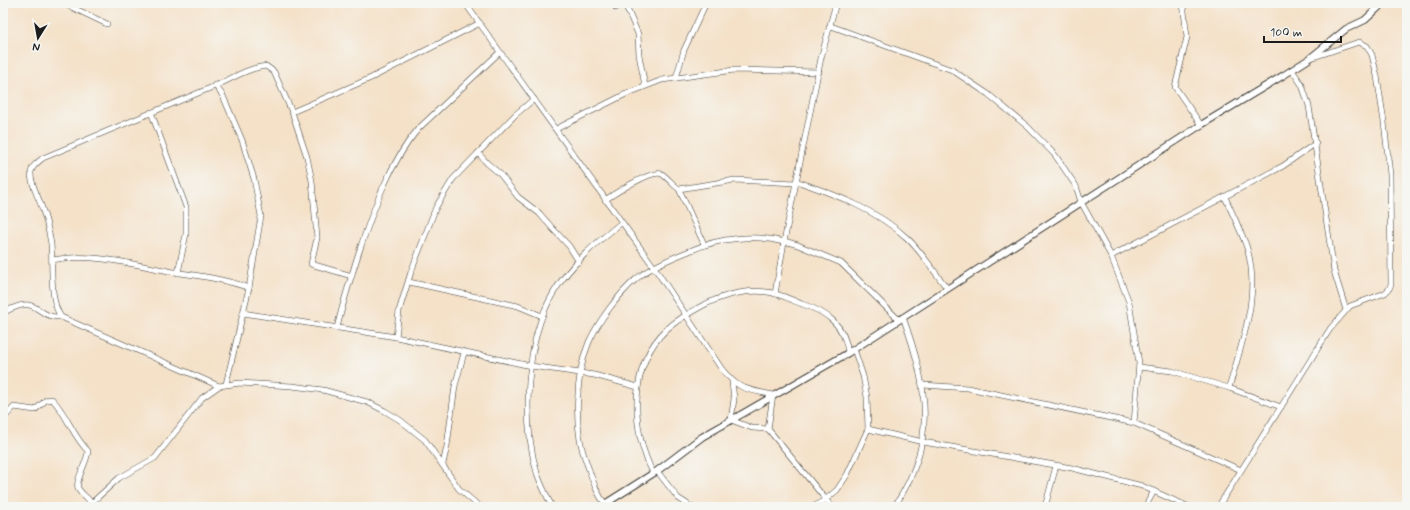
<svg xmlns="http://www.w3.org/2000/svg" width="1410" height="510" font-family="Mynerve,sans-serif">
<rect width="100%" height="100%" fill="#f6f6f2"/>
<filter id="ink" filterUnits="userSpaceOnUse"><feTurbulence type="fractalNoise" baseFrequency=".025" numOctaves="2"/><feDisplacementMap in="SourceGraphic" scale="8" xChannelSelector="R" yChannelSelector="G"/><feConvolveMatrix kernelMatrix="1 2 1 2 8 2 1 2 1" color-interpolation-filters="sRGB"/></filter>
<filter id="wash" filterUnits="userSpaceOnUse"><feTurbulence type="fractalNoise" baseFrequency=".012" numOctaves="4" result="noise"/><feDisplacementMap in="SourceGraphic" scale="16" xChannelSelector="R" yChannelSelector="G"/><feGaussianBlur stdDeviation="0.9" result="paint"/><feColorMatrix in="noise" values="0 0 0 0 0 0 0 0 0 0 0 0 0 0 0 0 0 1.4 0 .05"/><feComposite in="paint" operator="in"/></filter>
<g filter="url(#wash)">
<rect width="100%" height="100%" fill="#f4e1c8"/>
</g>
<g filter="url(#ink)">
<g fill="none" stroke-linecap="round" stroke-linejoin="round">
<g stroke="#3c3a36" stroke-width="6">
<g id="minor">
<path d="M63,3L107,24"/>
<path d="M465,3L654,267L721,368C739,391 747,389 773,395L768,429L832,507"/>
<path d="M1183,3L1187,37L1175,87L1201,125"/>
<path d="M625,4L638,34L639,55L645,86"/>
<path d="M616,8L625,3"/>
<path d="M831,26L952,70L988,94L1028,127L1055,155L1076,186L1081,202L1111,256L1129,302L1139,363L1134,423"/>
<path d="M1292,70L1302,85L1309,106L1334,271L1346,310"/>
<path d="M676,78L684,50L706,3"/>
<path d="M215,85L223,96L242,140L254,179L261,216L249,288L226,384"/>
<path d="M151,112L186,207V234L178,273"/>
<path d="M292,112L371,78L480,23"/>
<path d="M556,129L626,94L662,80L734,70L819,72"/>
<path d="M478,153L487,163L500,174L518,197L539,213L554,230L569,246L579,262"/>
<path d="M796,181C834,194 877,210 907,238C922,252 934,272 947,288"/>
<path d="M679,189L704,244"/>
<path d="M1225,197C1232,213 1240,229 1246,245C1262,293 1242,341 1229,388"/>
<path d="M605,200C614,194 652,169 662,174C668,178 673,185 679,189L735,180L795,183"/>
<path d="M784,241L798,245L841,263L899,320"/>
<path d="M1111,256L1283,166L1316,143"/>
<path d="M52,260C92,252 135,265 174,272C199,276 225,279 249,288"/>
<path d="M409,282L518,306L542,316"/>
<path d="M775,294L784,242L821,58L836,3"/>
<path d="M3,313C40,292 33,318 61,317"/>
<path d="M243,313L396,337L531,366L594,375L638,387"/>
<path d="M337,328C343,302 351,277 359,252C373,210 389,164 418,129L500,52"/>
<path d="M396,337L399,311L411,272L436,207L453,179L515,115L534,99"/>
<path d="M1139,367L1172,371L1229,388L1281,407"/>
<path d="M732,382L734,399L731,420L752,428L768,429"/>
<path d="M923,385L968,388L1134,423L1241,470"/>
<path d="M219,386L61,317C49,300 53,265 51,244C49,232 46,219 42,208C39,197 30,184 31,172C32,166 38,162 43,158C100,134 157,110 215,86C231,79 248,68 266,66L274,72L292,112L307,157L312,181L317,238L311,264L352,276"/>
<path d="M3,419L14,407L35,410L46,400L52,399C67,414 72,435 88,451C88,461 75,480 78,488C80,492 86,497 89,500V505"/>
<path d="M868,429L923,442L1072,468L1142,486L1189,507"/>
<path d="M443,464L447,446L455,386L464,353"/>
<path d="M657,471L678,498L692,507"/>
<path d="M653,473C631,429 628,365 667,329C677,320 689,313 700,307C721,296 743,289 767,292C779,293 791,300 802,304C827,312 845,325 848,353"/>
<path d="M87,507L119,478L155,458L202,398L219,386L240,383L292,386L323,390L367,402L385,411L400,420L425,440L459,489L480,507"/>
<path d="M552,507C547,496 541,485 537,473C522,421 525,340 554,292C570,265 597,242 621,223"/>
<path d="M608,507C597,496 592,478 587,464C573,430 575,375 589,342C599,320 618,295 636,279C652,266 672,258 692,250C719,238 755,234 784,242"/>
<path d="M813,507L825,500L837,490L847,475L868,429L867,397L863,376L854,349"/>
<path d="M894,507C938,442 928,387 903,317"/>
<path d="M1045,507L1056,466"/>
<path d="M1145,507L1154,491"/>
<path d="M1218,507L1330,329L1350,306L1385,293L1389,289L1391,284L1390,175L1384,122L1377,76L1372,55L1367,46L1359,42L1311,58"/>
</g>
</g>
<g stroke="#3c3a36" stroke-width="8">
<path id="tertiary" d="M600,507L657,471L702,437L848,353L1201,125L1284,75L1309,59L1346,29L1365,20L1380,6L1386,3"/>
</g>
<use href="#minor" stroke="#fff" stroke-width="5"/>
<use href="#tertiary" stroke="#fff" stroke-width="6"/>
</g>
</g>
<rect width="1410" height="510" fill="none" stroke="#f6f6f2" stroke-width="16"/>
<g transform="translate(38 38) rotate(191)" stroke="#f6f6f2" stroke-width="3" paint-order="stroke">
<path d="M0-3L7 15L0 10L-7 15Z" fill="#1c1c1c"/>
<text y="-6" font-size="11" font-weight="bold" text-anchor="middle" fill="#1c1c1c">N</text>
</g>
<path d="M1264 36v6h77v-6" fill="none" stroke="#1c1c1c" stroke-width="2"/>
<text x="1270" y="36" font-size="12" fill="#1c1c1c" stroke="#f6f6f2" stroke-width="3" paint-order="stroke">100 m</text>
</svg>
